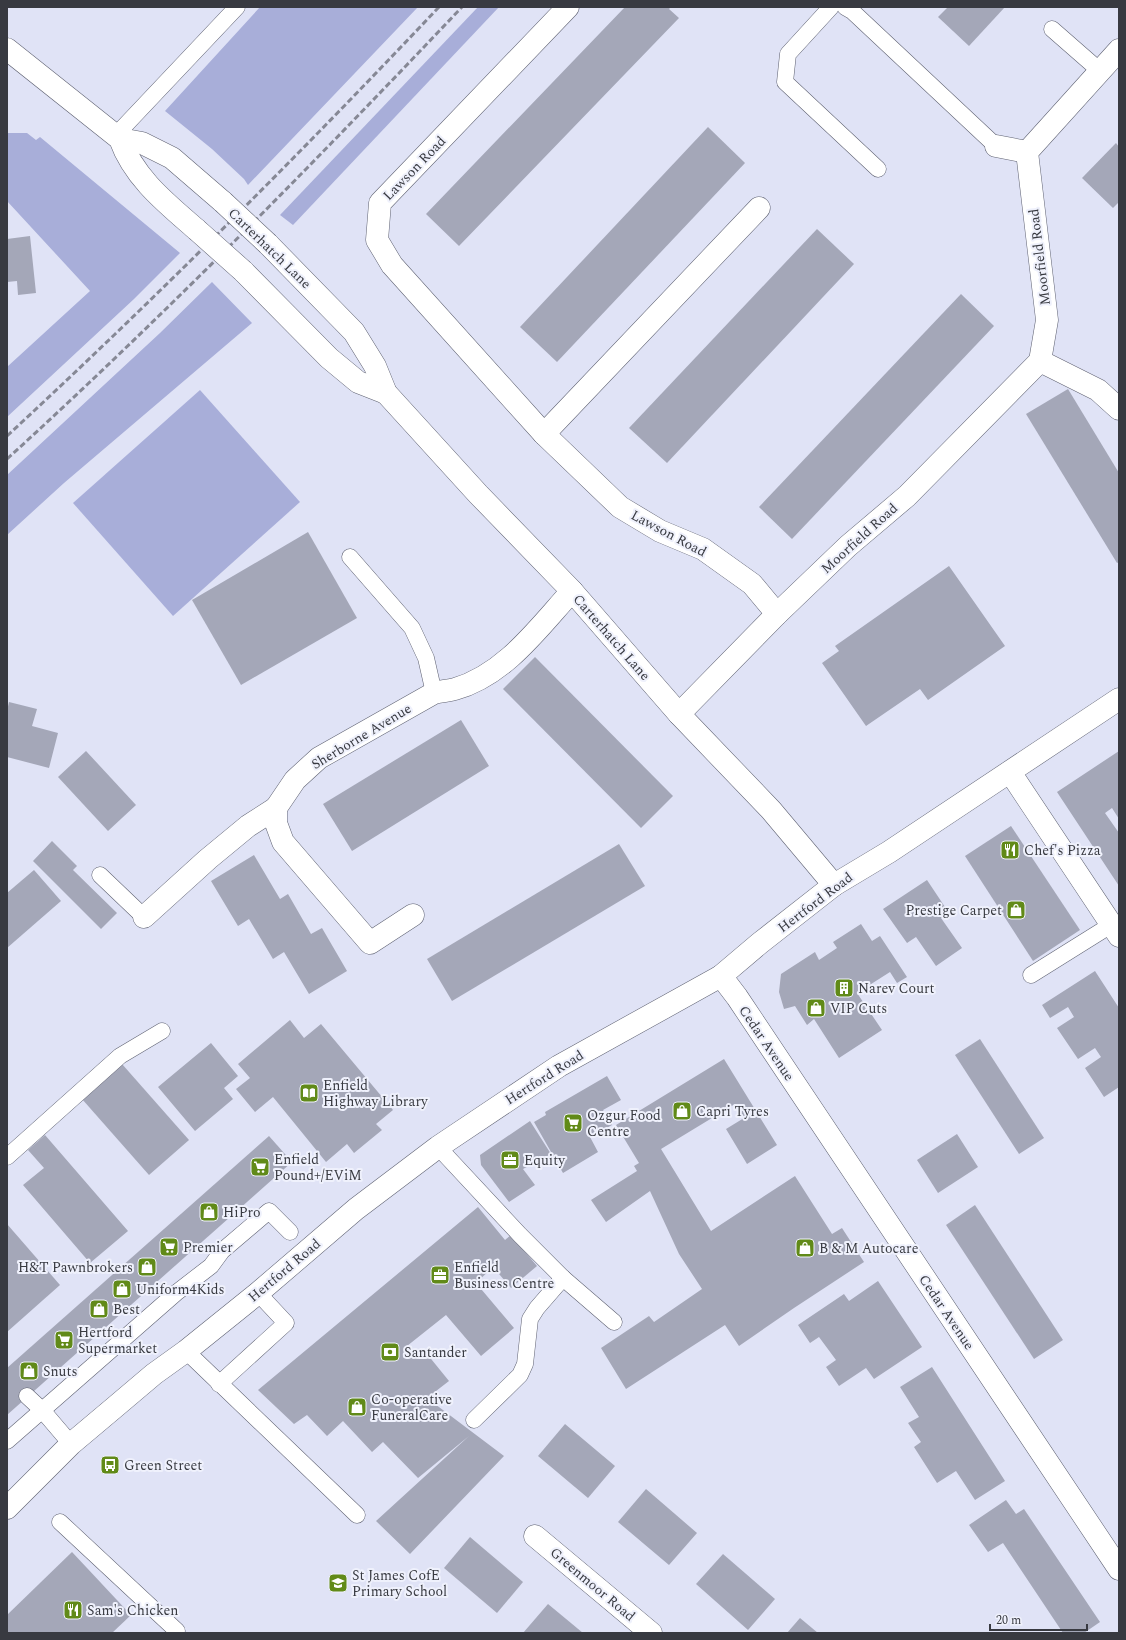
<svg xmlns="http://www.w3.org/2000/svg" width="1126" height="1640" font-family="Spectral,serif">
<rect width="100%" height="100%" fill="#e0e3f6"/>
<g fill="#a8aed9">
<path d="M260,7H418L248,185L244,179L212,149L165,111Z"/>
<path d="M478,7H499L293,225L280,215Z"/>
<path d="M7,133H27L36,140L40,137L180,253L134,299L7,417V367L90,291L7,201Z"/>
<path d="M212,282L252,323L64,483L7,535V475L160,333Z"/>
<path d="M200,390L300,502L173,616L73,503Z"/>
</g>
<g fill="#a4a7b8">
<path d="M625,7H671L669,9L679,18L459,246L426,214Z"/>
<path d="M948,7H1005L969,46L938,17Z"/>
<path d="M708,127L745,163L557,362L520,327Z"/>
<path d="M1116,143L1119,147V202L1113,208L1082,178Z"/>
<path d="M817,229L854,264L667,463L629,428Z"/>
<path d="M30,236L36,293L18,295L17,281L7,282V239Z"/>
<path d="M961,294L994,326L792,539L759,507Z"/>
<path d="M1068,389L1119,473V562L1117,563L1026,414Z"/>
<path d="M308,532L357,618L241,685L192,600Z"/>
<path d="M949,566L1005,646L928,700L920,689L866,726L822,663L839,651L835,646Z"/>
<path d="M535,657L673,796L641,828L503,689Z"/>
<path d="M9,702L37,709L32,726L58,733L49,768L7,757V711Z"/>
<path d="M461,720L489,766L352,851L323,804Z"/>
<path d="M86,751L136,805L108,831L58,777Z"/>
<path d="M1119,751V819L1112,808L1105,813L1119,833V886L1057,792Z"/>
<path d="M1011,826L1080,930L1033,961L965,856Z"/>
<path d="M52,841L77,866L73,870L117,913L101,929L33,861Z"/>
<path d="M619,844L645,886L452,1001L427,959Z"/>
<path d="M254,855L280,899L288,894L311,934L322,928L347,971L309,994L284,952L273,959L249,919L238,926L211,881Z"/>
<path d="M34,870L61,901L7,948V893Z"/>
<path d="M927,880L949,913L941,918L962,948L936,966L916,937L907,943L883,909Z"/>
<path d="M861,924L872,941L880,936L907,977L897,983L890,972L857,993L882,1030L839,1058L814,1019L807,1025L795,1006L784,1009L779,992L781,974L815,952L819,960L837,948L833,942Z"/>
<path d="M1095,971L1119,1008V1087L1104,1097L1085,1068L1101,1057L1095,1048L1078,1059L1057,1028L1074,1017L1068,1007L1050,1018L1042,1005Z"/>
<path d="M290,1020L304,1038L321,1024L393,1110L376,1124L382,1130L354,1153L347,1144L326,1162L273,1097L255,1112L236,1089L250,1078L238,1064Z"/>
<path d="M980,1039L1044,1138L1019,1154L955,1055Z"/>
<path d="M211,1043L238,1076L224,1088L233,1099L195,1131L158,1087Z"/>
<path d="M724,1059L777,1145L747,1164L726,1129L744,1118L735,1104L661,1149L711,1231L795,1176L832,1234L842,1228L864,1262L794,1308L739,1346L725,1325L626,1389L601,1348L649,1316L654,1322L702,1289L679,1254L650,1191L606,1222L591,1200L637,1171L634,1166L639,1163L616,1125Z"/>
<path d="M122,1064L189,1140L149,1175L82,1099Z"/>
<path d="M607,1076L621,1100L603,1110L612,1125L590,1137L598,1152L563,1173L534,1122L546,1115L545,1112Z"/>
<path d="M530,1121L551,1154L523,1169L535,1185L509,1202L481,1165L480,1155Z"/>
<path d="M957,1134L978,1167L938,1193L917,1160Z"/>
<path d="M45,1135L128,1231L90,1263L23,1185L44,1168L28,1150Z"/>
<path d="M269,1136L292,1162L7,1415V1368Z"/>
<path d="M975,1205L1063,1340L1034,1359L946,1225Z"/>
<path d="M478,1207L505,1240L511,1235L537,1266L511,1288L493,1267L476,1283L514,1328L481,1356L446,1315L407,1346L415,1356L423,1349L449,1381L427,1398L504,1456L410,1554L376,1521L469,1436L418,1478L383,1442L372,1452L343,1421L327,1436L307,1415L294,1424L258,1390Z"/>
<path d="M7,1224L60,1285L7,1332Z"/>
<path d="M878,1281L922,1347L874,1379L866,1368L839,1386L826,1367L836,1360L819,1337L810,1343L798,1325L844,1294L849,1301Z"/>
<path d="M932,1367L1005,1481L975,1500L956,1471L937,1483L914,1447L921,1442L908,1423L919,1417L900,1387Z"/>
<path d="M565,1424L615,1466L588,1498L538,1456Z"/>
<path d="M646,1489L697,1533L669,1565L618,1522Z"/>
<path d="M1006,1500L1016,1514L1024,1509L1100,1622L1084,1633H1063L1003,1543L988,1552L969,1525Z"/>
<path d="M470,1537L523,1582L497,1613L444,1568Z"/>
<path d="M72,1552L131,1615L112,1633H7V1615Z"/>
<path d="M723,1554L775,1599L748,1630L696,1584Z"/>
<path d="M548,1604L583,1633H523Z"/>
<path d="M800,1618L818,1633H787Z"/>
</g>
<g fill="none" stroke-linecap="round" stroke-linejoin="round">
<g stroke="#5f6272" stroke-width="17">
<g id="lane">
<path d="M831,7L788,54L785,82L878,169"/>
<path d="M845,7L852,11L996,146"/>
<path d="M1052,29L1100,71"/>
<path d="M116,135L237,7"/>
<path d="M350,557L412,628L426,658L434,693"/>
<path d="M100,875L144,917"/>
<path d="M1031,975L1111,925"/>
<path d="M438,1147L520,1235L563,1278L614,1322"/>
<path d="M7,1157L120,1056L162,1031"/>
<path d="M186,1351L357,1515"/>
<path d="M219,1384L286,1323L258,1293"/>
<path d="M27,1396L42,1410L71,1444"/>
<path d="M474,1420L520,1375L525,1364L530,1319L537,1308L563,1278"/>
<path d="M7,1441L176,1293L211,1266L222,1251L269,1211L290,1232"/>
<path d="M60,1522L177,1631"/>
</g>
</g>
<g stroke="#5f6272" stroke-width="23">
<g id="street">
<path d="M568,7L380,203L377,240L392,265L544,434L620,507L660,531L703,549L752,584L777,614"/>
<path d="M996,146L1027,152"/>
<path d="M1040,361L1098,390L1119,409"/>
<path d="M544,434L759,208"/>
<path d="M679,714L777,614L848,546L907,496L1040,361L1047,320L1027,152L1119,50"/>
<path d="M413,915L370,943L283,842L276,823V808L295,780L319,758L434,693C441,691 448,691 455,689C505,675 539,627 572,591"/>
<path d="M144,917L208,859L248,826L276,808"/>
<path d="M721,976L737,997L1119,1569"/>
<path d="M535,1536L651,1633"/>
</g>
</g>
<g stroke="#5f6272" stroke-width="23">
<g id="secondary">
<path d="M7,49L120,139C134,178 166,203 197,230"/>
<path d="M120,139L142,143L172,158L223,202"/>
<path d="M268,244L354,332L375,366L386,393L478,494L572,591L679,714L771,810L834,885"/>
<path d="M243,271L329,358L358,382L386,393"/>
<path d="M1010,772L1119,936"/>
</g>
</g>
<g stroke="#5f6272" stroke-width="23">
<path id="primary" d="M7,1508L71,1444L115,1407L154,1374L186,1351L258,1293L356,1209L438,1147L559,1066L721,976L760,943L834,885L889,852L1119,699"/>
</g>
<use href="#lane" stroke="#fff" stroke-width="16"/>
<use href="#street" stroke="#fff" stroke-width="22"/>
<use href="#secondary" stroke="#fff" stroke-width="22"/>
<use href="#primary" stroke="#fff" stroke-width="22"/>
<g stroke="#868895" stroke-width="3" stroke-dasharray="6 3" stroke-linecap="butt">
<path d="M7,436C156,298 300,154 439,7"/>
<path d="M7,459C165,315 315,162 462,7"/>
</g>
<g stroke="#5f6272" stroke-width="23" stroke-linecap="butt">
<g id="secondary-bridge">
<path d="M223,202L268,244"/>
<path d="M197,230L243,271"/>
</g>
</g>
<use href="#secondary-bridge" stroke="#fff" stroke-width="22"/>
</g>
<defs>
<g id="restaurant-square" transform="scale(1)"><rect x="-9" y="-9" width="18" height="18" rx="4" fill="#618a18" stroke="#eff1fc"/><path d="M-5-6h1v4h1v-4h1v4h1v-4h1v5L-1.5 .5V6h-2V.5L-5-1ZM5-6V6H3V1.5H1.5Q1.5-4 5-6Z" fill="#fff"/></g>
<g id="shop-square" transform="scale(1)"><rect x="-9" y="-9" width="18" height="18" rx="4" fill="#618a18" stroke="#eff1fc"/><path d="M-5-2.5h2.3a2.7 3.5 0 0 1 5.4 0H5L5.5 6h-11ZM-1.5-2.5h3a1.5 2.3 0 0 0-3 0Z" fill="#fff"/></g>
<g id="building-square" transform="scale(1)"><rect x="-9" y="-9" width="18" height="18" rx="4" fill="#618a18" stroke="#eff1fc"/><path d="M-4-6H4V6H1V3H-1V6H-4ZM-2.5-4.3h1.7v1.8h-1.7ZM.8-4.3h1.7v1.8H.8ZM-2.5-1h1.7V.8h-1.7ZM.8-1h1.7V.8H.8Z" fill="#fff"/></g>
<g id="library-square" transform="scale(1)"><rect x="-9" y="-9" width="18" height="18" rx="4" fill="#618a18" stroke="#eff1fc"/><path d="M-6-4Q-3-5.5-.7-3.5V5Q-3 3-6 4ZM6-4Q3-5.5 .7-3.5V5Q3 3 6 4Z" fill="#fff"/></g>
<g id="supermarket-square" transform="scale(1)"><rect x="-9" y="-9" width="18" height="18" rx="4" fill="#618a18" stroke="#eff1fc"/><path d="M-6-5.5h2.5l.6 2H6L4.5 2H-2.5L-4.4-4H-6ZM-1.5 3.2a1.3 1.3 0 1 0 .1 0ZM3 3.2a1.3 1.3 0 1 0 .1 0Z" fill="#fff"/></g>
<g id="office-square" transform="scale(1)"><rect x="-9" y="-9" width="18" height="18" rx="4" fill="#618a18" stroke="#eff1fc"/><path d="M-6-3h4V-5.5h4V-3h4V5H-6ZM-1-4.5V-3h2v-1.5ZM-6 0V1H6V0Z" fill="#fff"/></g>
<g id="bank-square" transform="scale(1)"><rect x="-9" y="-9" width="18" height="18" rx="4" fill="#618a18" stroke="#eff1fc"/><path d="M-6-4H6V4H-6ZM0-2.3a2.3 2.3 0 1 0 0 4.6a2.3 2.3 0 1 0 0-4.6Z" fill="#fff"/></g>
<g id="bus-square" transform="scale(1)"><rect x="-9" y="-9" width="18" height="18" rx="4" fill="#618a18" stroke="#eff1fc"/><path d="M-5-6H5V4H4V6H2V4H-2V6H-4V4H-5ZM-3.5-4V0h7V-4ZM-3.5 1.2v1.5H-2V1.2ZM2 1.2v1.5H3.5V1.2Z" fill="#fff"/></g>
<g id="school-square" transform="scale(1)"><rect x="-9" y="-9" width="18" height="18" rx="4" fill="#618a18" stroke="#eff1fc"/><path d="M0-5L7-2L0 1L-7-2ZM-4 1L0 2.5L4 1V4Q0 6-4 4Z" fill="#fff"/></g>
</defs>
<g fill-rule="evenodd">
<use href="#restaurant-square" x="1010" y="850"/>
<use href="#shop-square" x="1016" y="910"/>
<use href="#building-square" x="844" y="988"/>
<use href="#shop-square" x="816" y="1008"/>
<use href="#library-square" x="309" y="1093"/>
<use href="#shop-square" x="682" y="1111"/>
<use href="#supermarket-square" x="573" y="1123"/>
<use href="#office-square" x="510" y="1160"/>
<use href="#supermarket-square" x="260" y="1167"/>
<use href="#shop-square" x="209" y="1212"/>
<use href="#supermarket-square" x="169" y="1247"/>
<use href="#shop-square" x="805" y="1248"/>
<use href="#shop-square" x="147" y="1267"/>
<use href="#office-square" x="440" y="1275"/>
<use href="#shop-square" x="122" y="1289"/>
<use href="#shop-square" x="99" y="1309"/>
<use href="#supermarket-square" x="64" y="1340"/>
<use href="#bank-square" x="390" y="1352"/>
<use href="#shop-square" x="29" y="1371"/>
<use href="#shop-square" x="357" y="1407"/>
<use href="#bus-square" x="110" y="1465"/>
<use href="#school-square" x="338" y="1583"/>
<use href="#restaurant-square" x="73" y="1610"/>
</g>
<g text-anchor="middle" stroke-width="4" stroke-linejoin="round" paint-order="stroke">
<g font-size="14" fill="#383a41" stroke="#eff1fc">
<text transform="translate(414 168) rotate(-46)" y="5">Lawson Road</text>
<text transform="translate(270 248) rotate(44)" y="5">Carterhatch Lane</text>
<text transform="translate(1039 257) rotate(-97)" y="5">Moorfield Road</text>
<text transform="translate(669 533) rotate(28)" y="5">Lawson Road</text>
<text transform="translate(859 538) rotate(-42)" y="5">Moorfield Road</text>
<text transform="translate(612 637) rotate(49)" y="5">Carterhatch Lane</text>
<text transform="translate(361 736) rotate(-31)" y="5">Sherborne Avenue</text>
<text transform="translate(815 902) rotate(-37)" y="5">Hertford Road</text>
<text transform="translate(767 1043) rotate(56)" y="5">Cedar Avenue</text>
<text transform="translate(544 1077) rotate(-32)" y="5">Hertford Road</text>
<text transform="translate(284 1270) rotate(-40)" y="5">Hertford Road</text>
<text transform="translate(947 1312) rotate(56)" y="5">Cedar Avenue</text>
<text transform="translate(593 1584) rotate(40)" y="5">Greenmoor Road</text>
</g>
<g font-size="14" fill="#383a41" stroke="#eff1fc" text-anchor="start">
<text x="1024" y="855">Chef's Pizza</text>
<text x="1002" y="915" text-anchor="end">Prestige Carpet</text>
<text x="858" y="993">Narev Court</text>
<text x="830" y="1013">VIP Cuts</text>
<text x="323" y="1090">Enfield<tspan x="323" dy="16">Highway Library</tspan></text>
<text x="696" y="1116">Capri Tyres</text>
<text x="587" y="1120">Ozgur Food<tspan x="587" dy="16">Centre</tspan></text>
<text x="274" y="1164">Enfield<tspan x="274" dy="16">Pound+/EViM</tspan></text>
<text x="524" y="1165">Equity</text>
<text x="223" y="1217">HiPro</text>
<text x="183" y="1252">Premier</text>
<text x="819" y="1253">B &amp; M Autocare</text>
<text x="133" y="1272" text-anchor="end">H&amp;T Pawnbrokers</text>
<text x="454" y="1272">Enfield<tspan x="454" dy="16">Business Centre</tspan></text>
<text x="136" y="1294">Uniform4Kids</text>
<text x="113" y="1314">Best</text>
<text x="78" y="1337">Hertford<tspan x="78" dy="16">Supermarket</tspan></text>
<text x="404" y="1357">Santander</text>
<text x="43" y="1376">Snuts</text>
<text x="371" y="1404">Co-operative<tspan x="371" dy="16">FuneralCare</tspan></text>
<text x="124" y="1470">Green Street</text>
<text x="352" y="1580">St James CofE<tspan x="352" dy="16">Primary School</tspan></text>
<text x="87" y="1615">Sam's Chicken</text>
</g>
</g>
<rect width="1126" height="1640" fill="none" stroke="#383a41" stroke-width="16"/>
<path d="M990 1624v6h97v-6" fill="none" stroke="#383a41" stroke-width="2"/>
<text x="996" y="1624" font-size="12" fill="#383a41" stroke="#eff1fc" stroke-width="3" paint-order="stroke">20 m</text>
</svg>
